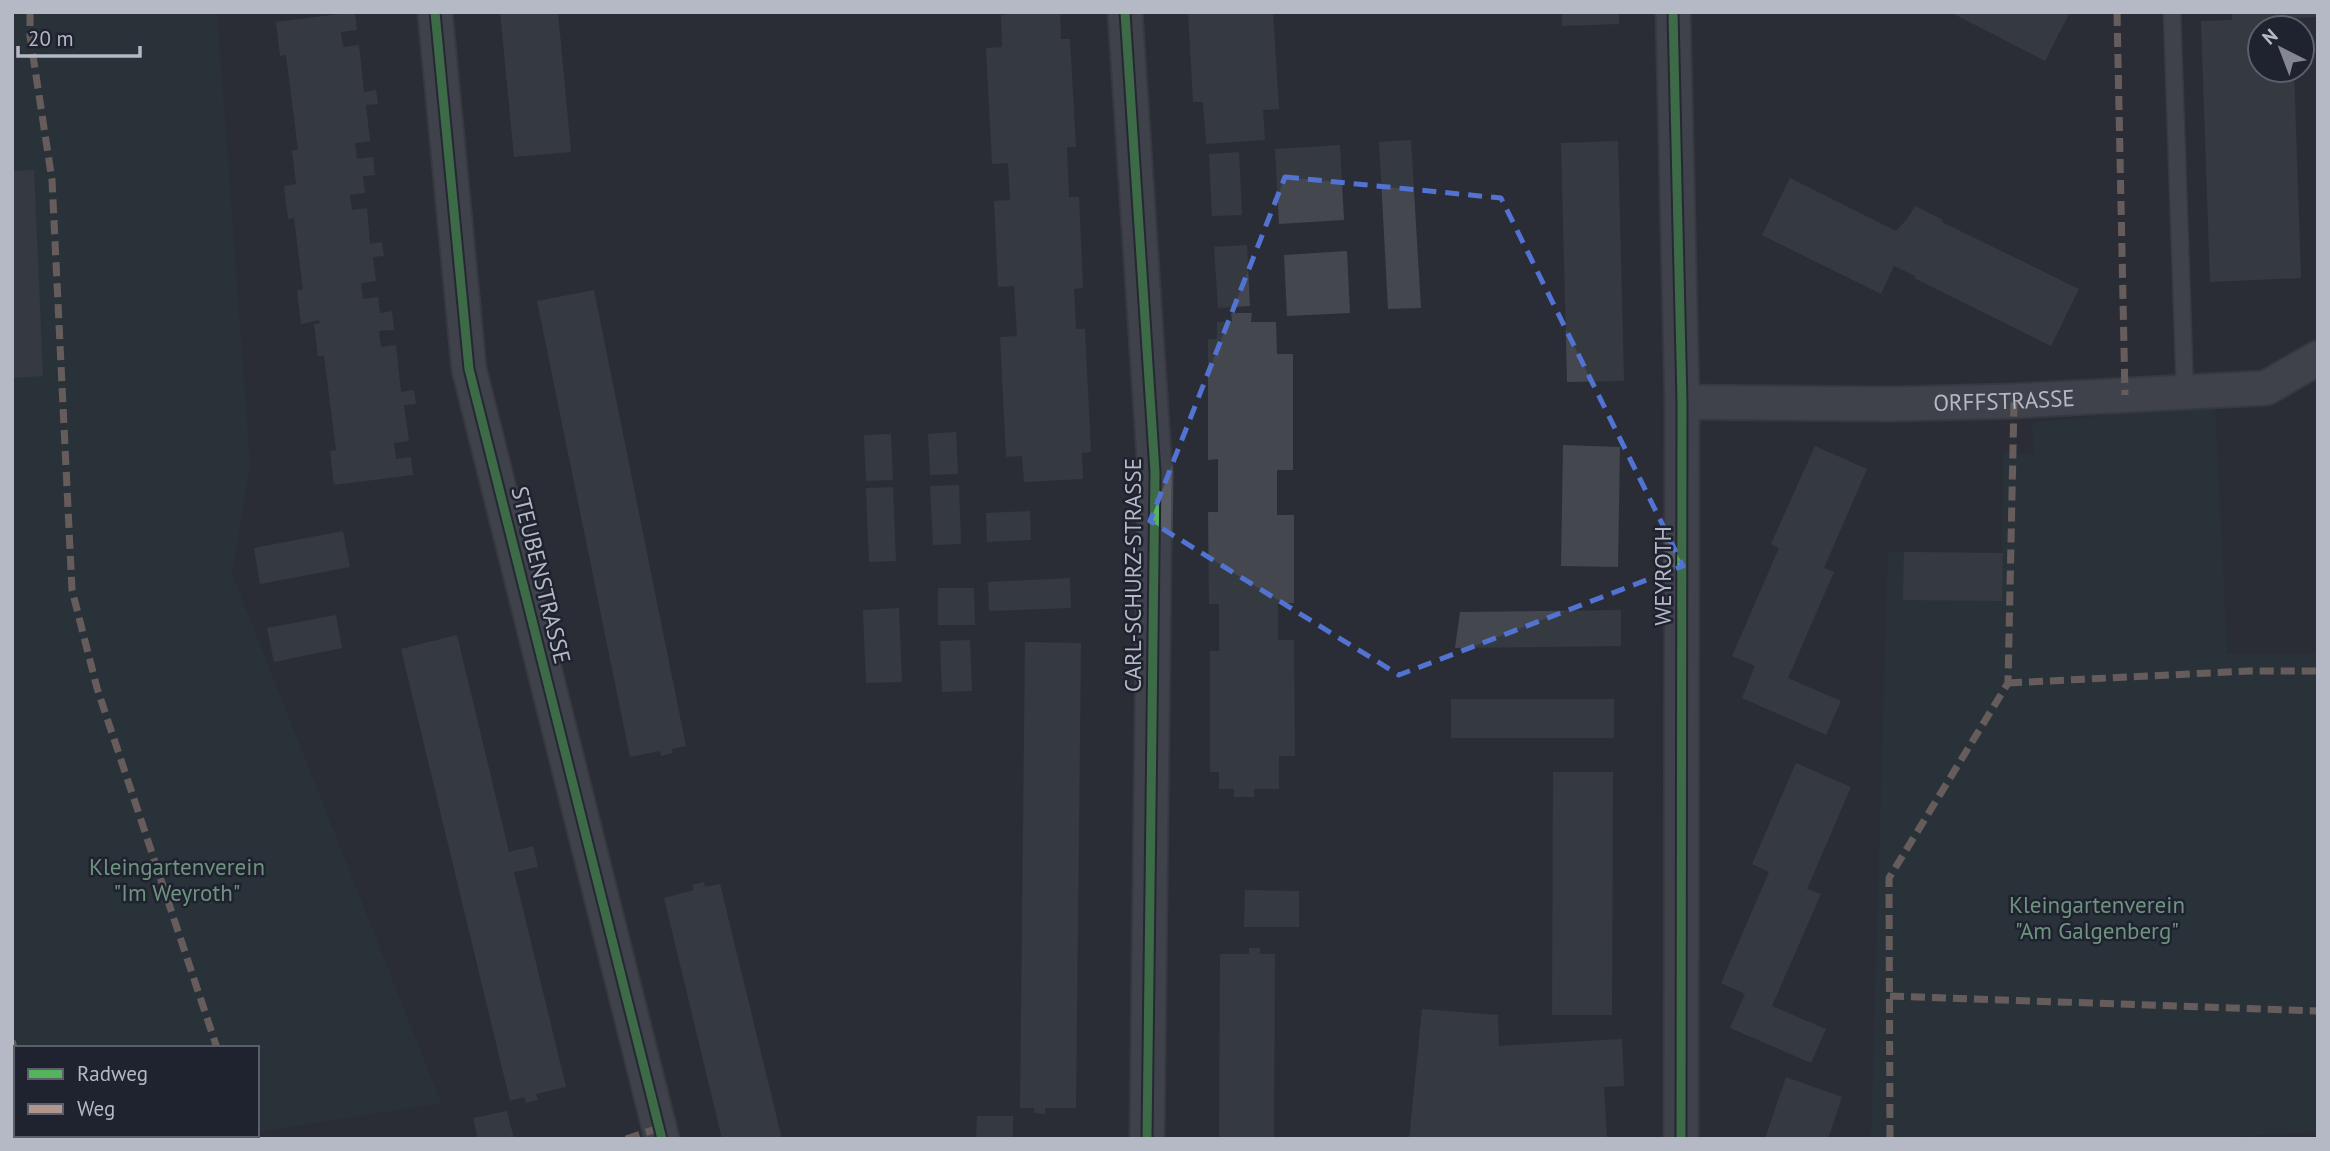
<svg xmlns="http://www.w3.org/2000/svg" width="2330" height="1151" font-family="'PT Sans',sans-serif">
<rect width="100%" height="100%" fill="#2a2d35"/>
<g fill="#2c393e">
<path d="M12,12H217L250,464L232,574L441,1103L257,1132V1048H16V1053L12,1041Z"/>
<path d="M2215,404L2227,654H2318V1132L2184,1139H1871L1888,552L2002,553L2003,453L2034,454L2032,423Z"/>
<path d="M40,1135H235L213,1139H41Z"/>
</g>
<g fill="#44474e">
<path d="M355,12L357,30L341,32L343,47L359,45L364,92L376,90L378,104L366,105L370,141L355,143L357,159L373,157L375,175L363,176L365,193L350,195L352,210L367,208L370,244L382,242L384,256L373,257L376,281L361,283L363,299L378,297L380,313L392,311L394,330L379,331L381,347L396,345L401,392L414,390L416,404L404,405L409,441L394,443L396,459L411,457L413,475L334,485L330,451L336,450L324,356H318L314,324H320L319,320L301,324L297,290H303L294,218L288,219L284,186L296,184L292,150H298L286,55L280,56L276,22Z"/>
<path d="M500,12H558L571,152L514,157Z"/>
<path d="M1026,12H1060L1061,39H1070L1076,147H1067L1069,197H1079L1083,288L1074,289L1076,329H1085L1091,452L1082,453L1083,479L1024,482L1022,456L1006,457L1000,337L1017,336L1014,286L998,287L994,201L1010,200L1008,163L992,164L986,48L1002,47L1001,15Z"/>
<path d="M1188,12H1273L1279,109L1263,110L1265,140L1206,144L1203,102H1193Z"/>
<path d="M1562,12H1619V24L1562,26Z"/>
<path d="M1950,12H2070L2045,61Z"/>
<path d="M2232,12H2318V17L2292,18V28H2260V70H2294L2301,278L2210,282L2201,21L2232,20Z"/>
<path d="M1411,140L1421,308L1388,309L1379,142Z"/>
<path d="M1618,141L1624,381L1567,382L1561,143Z"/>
<path d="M1340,145L1344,220L1279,224L1275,149Z"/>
<path d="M1239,152L1242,215L1212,216L1209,154Z"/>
<path d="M34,170L43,376L12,378V171Z"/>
<path d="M1790,178L1896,231L1907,219L1915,206L1943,220L1942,222L2079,289L2051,346L1914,278L1915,276L1894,266L1881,294L1762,235Z"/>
<path d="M1247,245L1250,306L1218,308L1214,247Z"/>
<path d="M1347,251L1350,313L1287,316L1284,255Z"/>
<path d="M594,290L686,746L672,749L673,753L661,756L660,751L630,757L537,301Z"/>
<path d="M1231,313H1252L1251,322H1276L1277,354H1293V470H1277V515H1294V603H1278V640H1294L1295,756H1279V789H1254V797H1234V789H1219V772H1210V651H1219V604H1209L1208,512H1218V459L1208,460V339H1217V322H1232Z"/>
<path d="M956,432L958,474L930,475L928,434Z"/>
<path d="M891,434L893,480L866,481L864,435Z"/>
<path d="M1563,445L1620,447L1618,567L1561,566Z"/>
<path d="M1815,446L1867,469L1824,568L1834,572L1788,678L1841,701L1826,735L1742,698L1755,666L1732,656L1779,548L1771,544Z"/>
<path d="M959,485L961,544L933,545L930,486Z"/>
<path d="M893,487L896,561L869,562L866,488Z"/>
<path d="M1030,511L1031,540L987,542L986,513Z"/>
<path d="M343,531L350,567L260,584L254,548Z"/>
<path d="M1904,552L2003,553L2002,601L1903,600Z"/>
<path d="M1070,578L1071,608L989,611L988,582Z"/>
<path d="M938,588H974L975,625H938Z"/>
<path d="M899,608L902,682L866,683L863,610Z"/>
<path d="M1621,610V646L1455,648L1460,612Z"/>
<path d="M336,615L342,648L274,662L267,628Z"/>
<path d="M457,635L509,852L533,846L538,867L514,872L566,1087L536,1094L538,1100L526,1103L524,1097L510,1101L401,649Z"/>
<path d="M970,640L972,691L942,692L940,641Z"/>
<path d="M1025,642L1081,643L1076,1108H1045V1114L1034,1113V1108H1020Z"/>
<rect x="1451" y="699" width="163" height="39"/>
<path d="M1796,763L1851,787L1807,889L1821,894L1772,1006L1826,1029L1811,1063L1730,1028L1745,994L1721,983L1769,872L1752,864Z"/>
<path d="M1553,772H1613L1612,1015H1552Z"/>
<path d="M704,882L705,887L720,884L782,1139H722L664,898L694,890L692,885Z"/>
<path d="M1245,890L1299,891V927H1244Z"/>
<path d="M1249,948H1260V954H1275L1274,1139H1219L1220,954H1249Z"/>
<path d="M1422,1009L1498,1015L1499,1046L1622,1039L1624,1086L1604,1087L1607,1139H1409Z"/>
<path d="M1786,1077L1842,1097L1828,1139H1765Z"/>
<path d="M507,1111L514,1139H478L473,1118Z"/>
<path d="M977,1116H1013V1139H976Z"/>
</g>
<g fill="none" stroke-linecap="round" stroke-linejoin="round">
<g stroke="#46484e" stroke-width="19">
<path id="service" d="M2172,12L2185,392"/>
</g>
<g stroke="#46484e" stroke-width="37">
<g id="minor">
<path d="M435,12L469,369L662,1139"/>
<path d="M1125,12L1155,472L1147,1139"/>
<path d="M1673,12L1682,402L1681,1139"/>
<path id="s1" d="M1682,402L1892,404L2014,401L2266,388L2318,358"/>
</g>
</g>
<use href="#service" stroke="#5a5c64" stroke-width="16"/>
<use href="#minor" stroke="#5a5c64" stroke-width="33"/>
<g stroke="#b2968c" stroke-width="7" stroke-dasharray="14 7" stroke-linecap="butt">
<path d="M30,12V36L52,180L72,590L97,688L217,1048"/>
<path d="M2117,12L2125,395"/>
<path d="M2008,683L2249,671H2318"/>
<path d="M1890,996L2318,1011"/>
<path d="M12,1041L16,1053"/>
<path d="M40,1135L41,1139"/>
<path d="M245,1135V1139"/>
<path d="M626,1139L659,1128"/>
<path d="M1890,1139L1889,878L2008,683L2014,401"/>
</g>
<g stroke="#1f222f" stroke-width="13">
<g id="cycleway">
<path d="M435,12L469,369L662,1139"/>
<path d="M1125,12L1155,472L1147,1139"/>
<path d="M1673,12L1682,402L1681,1139"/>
</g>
</g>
<use href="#cycleway" stroke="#56b35d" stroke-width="9"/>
</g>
<path d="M0 0H2330V1151H0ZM1285,177L1501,198L1683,566L1399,675L1150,521Z" fill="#2a2d35" fill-opacity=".55" fill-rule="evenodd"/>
<path fill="none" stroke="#5273d1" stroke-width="5" stroke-dasharray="14 9" stroke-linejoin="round" d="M1285,177L1501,198L1683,566L1399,675L1150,521Z"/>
<g text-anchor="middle" stroke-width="5" stroke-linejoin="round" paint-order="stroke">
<g font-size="23" fill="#b5b8c5" stroke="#1f222f">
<text dy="8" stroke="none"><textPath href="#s1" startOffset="322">ORFFSTRASSE</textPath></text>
<text transform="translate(541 575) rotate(76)" y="8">STEUBENSTRASSE</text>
<text transform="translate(1133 575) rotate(-90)" y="8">CARL-SCHURZ-STRASSE</text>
<text transform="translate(1663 576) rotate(-90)" y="8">WEYROTH</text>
</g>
<g font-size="23" fill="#6f937f" stroke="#1f222f">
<text x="177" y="875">Kleingartenverein<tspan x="177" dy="26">"Im Weyroth"</tspan></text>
<text x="2097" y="913">Kleingartenverein<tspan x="2097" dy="26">"Am Galgenberg"</tspan></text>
</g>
</g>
<rect width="2330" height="1151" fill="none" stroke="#b5b8c5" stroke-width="28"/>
<rect x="14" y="1046" width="245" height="91" fill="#1f222f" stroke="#5b5e6b" stroke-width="2"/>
<rect x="28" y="1069" width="35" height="10" fill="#56b35d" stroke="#5b5e6b" stroke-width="2"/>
<text x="77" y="1081" font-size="21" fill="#b5b8c5">Radweg</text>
<rect x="28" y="1104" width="35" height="10" fill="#b2968c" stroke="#5b5e6b" stroke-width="2"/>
<text x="77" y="1116" font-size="21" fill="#b5b8c5">Weg</text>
<g transform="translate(2281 49) rotate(318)"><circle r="33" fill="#1f222f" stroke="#5b5e6b" stroke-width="2"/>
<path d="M0-5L12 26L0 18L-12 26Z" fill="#848793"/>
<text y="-10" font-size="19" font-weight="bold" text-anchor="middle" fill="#b5b8c5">N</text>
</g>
<path d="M18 46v10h122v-10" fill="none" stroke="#b5b8c5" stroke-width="3.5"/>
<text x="28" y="46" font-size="21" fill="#b5b8c5" stroke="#1f222f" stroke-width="5" paint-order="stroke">20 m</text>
</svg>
